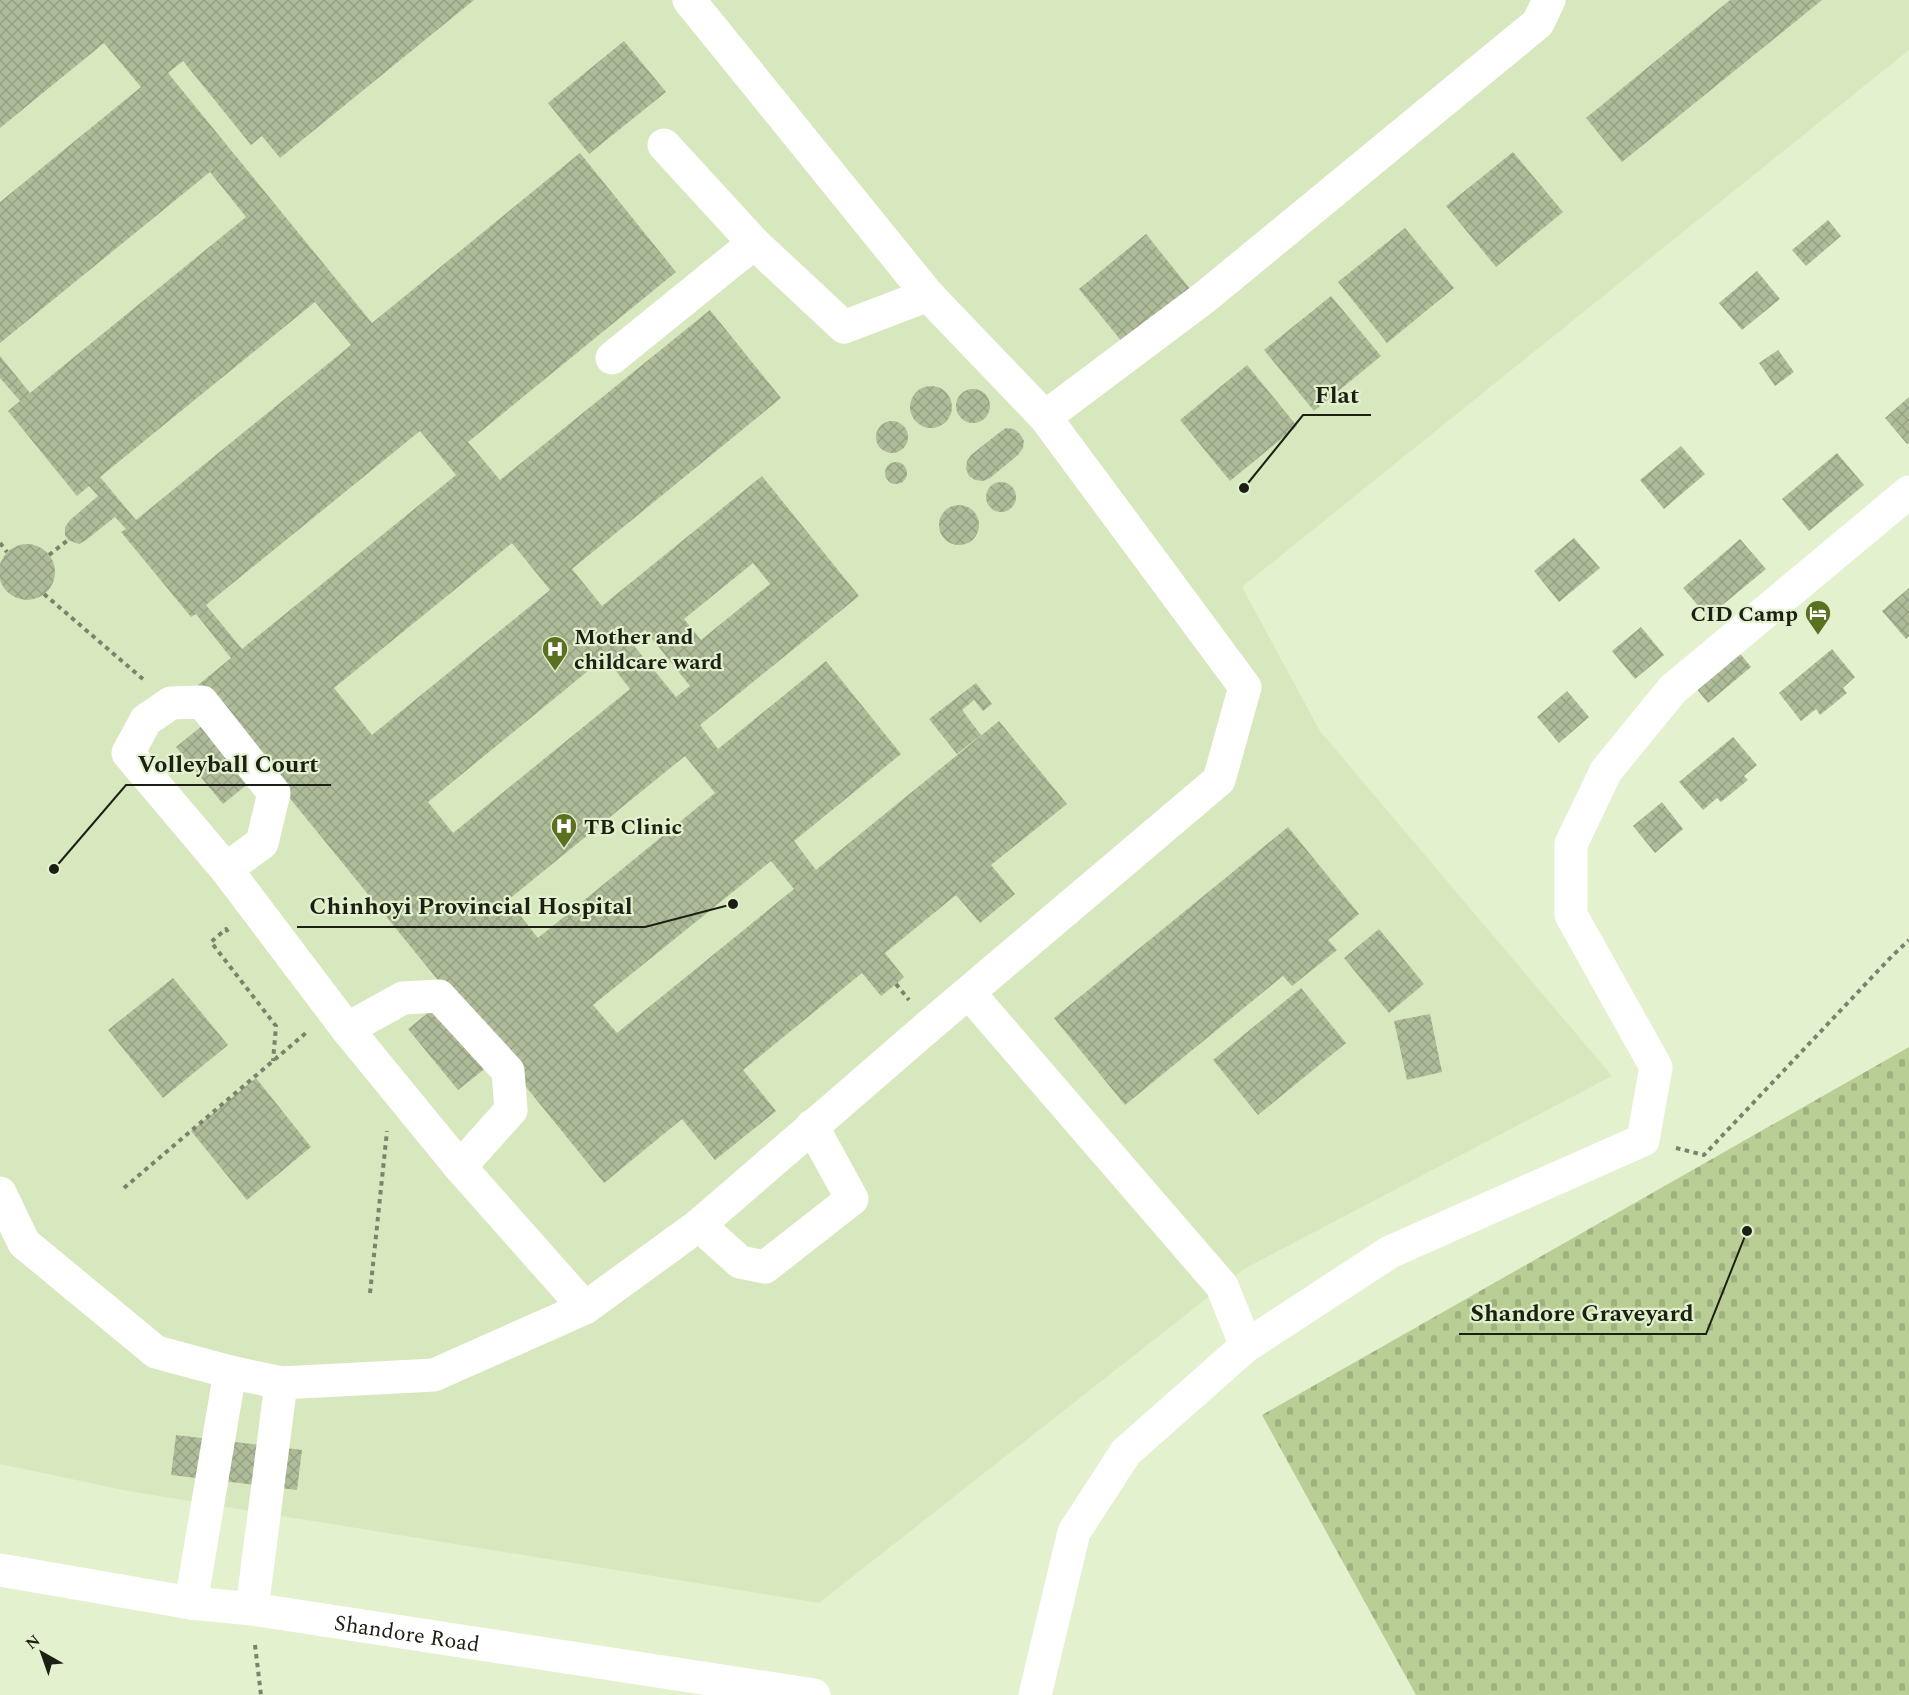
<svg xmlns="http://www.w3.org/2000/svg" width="1909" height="1695" font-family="Spectral,serif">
<defs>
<pattern id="cemetery-stones" width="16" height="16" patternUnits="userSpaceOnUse" patternTransform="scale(1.5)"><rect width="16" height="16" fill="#b9ce94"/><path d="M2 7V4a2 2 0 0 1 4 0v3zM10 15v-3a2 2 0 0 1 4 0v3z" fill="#9eb17f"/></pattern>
<pattern id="building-cross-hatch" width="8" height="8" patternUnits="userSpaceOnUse" patternTransform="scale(1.5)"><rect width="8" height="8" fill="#afbc9a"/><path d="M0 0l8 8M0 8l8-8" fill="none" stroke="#96a184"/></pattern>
</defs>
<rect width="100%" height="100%" fill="#e4f1ce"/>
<path fill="#d8e8be" d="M0,0H1909V50L1242,587L1320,731L1612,1076L1244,1269L819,1603L128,1491L0,1464Z"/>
<path fill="url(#cemetery-stones)" d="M1909,1047V1695H1416L1262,1415Z"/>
<g fill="url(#building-cross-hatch)" fill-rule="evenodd">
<path d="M0,0H474L280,158L262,136L251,145L183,61L168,73L372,323L580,153L676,272L468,442L500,480L710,310L781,398L572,569L602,606L762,476L859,596L700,725L718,749L826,661L901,754L794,841L816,870L999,721L1067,804L991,865L1015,894L980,923L956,895L885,953L904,977L896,984L881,996L862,973L743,1070L776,1111L715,1160L682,1119L604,1183L501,1056L458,1090L408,1029L450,995L266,769L223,804L176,747L219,712L198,685L231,658L196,614L191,617L121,532L126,529L115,517L86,540L79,544L68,540L65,535V527L70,520L98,496L89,486L77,496L8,411L20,401L0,378V356L30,393L246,217L210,172L0,343V202L141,87L104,43L0,128ZM315,302L351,345L136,520L100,477ZM420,431L456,475L242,649L206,605ZM512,543L550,590L372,735L334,688ZM753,563L770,584L701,640L684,619ZM645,630L690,686L676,697L630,641ZM605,657L630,689L453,833L428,802ZM685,756L715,793L538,938L508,900ZM771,861L794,889L617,1033L593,1005Z"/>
<path d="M1730,0H1822L1622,162L1586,118Z"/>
<path d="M624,41L666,92L589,154L548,103Z"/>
<path d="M1513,152L1563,212L1496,267L1446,206Z"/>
<path d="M1828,220L1841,236L1806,266L1792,250Z"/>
<path d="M1405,228L1454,288L1387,343L1338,282Z"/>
<path d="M1146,234L1195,295L1128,349L1079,289Z"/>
<path d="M1757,271L1780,299L1742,330L1719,303Z"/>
<path d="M1331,296L1381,356L1314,411L1264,350Z"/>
<path d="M1778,350L1794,372L1775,386L1759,363Z"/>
<path d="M1247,365L1297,426L1230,481L1180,420Z"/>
<circle cx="931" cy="407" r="21"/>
<circle cx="973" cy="406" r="17"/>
<path d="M1909,397V443L1907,444L1885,418Z"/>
<circle cx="892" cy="437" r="16"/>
<path d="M1006,428L1014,429L1020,434L1024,441L1023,448L1018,455L990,478L983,481L975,480L969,476L966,469L967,461L971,455L1000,432Z"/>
<path d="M1681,446L1705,474L1664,509L1640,480Z"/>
<path d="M1837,453L1864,485L1809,531L1782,499Z"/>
<circle cx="896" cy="473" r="11"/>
<circle cx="1001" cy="497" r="15"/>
<circle cx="959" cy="525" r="20"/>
<path d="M1574,538L1600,568L1559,602L1534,571Z"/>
<path d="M1740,539L1766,569L1708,617L1683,588Z"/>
<circle cx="27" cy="572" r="28"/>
<path d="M1909,588V636L1906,639L1882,611Z"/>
<path d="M1641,627L1664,655L1635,679L1612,651Z"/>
<path d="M1832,649L1855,677L1843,688L1847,693L1820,715L1816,709L1801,721L1779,693Z"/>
<path d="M1738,651L1751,667L1708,703L1695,687Z"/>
<path d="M976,683L992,704L983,711L974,700L962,710L981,735L957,754L929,719Z"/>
<path d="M1567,691L1589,717L1559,743L1537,717Z"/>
<path d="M1733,737L1757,765L1744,776L1748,780L1721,802L1717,798L1703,810L1679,782Z"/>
<path d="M1662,802L1683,829L1655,853L1633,826Z"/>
<path d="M1288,827L1359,914L1328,940L1337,950L1292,986L1283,976L1125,1105L1054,1018Z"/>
<path d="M1379,929L1424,984L1389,1013L1344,958Z"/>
<path d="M173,978L228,1045L163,1098L108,1030Z"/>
<path d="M1301,988L1346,1043L1258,1115L1213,1060Z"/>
<path d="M1430,1014L1442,1072L1407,1080L1394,1021Z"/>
<path d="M256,1078L311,1147L247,1200L191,1131Z"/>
<path d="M176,1435L302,1450L297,1490L171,1475Z"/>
</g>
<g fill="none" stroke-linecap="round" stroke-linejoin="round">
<g stroke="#7b836c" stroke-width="4" stroke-dasharray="4.5 4.5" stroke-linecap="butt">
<path d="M0,543L7,552"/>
<path d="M49,555L68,540"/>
<path d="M44,594L144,680"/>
<path d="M228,932L226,929L211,942L276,1026L273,1061"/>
<path d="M896,984L909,1000"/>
<path d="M1676,1148L1704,1155L1892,956L1909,940"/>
<path d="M124,1188L307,1032"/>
<path d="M370,1293L387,1131"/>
<path d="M255,1645L261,1695"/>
</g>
<g stroke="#fff" stroke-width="33">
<path d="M664,145L754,243L844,327L928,295"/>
<path d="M612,358L754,243"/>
<path d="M1045,417L1205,297L1538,23L1549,0"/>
<path d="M226,869L262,843L274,793L202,702L171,703L146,720L128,753L226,869L347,1029L460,1167L585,1308"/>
<path d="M969,993L1222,1286L1246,1346"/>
<path d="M347,1029L403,998L439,996L508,1071L511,1110L460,1167"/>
<path d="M0,1193L24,1243L156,1352L230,1372L281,1383L434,1375L585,1308L699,1225L930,1025L1219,780L1245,687L1045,417L928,295L689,0"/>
<path d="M699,1225L740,1262L765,1267L852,1199L812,1126"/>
<path id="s1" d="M0,1570L191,1603L252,1609L814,1695"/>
<path d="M191,1603L230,1372"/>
<path d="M252,1609L281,1383"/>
<path d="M1035,1695L1074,1532L1126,1452L1246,1346L1390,1252L1643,1140L1656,1067L1571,915V844L1606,771L1673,689L1909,492"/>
</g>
</g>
<defs>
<g id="hotel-pin" transform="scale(1.35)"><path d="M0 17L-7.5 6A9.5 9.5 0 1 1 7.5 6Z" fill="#5a7122" stroke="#e4f1ce"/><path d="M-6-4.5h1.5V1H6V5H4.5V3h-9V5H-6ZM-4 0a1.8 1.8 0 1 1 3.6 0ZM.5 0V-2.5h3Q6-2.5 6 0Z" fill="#fff"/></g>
<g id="hospital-pin" transform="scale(1.35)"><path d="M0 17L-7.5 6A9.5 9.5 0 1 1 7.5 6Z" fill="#5a7122" stroke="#e4f1ce"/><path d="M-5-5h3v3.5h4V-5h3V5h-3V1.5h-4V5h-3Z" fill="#fff"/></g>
</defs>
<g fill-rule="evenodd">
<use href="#hotel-pin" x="1818" y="613"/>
<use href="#hospital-pin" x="555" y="649"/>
<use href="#hospital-pin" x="564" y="826"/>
</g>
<g text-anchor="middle" stroke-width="4.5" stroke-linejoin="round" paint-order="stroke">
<g font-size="22" font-weight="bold" fill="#1c2014" stroke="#e4f1ce" text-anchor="start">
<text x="1798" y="621" text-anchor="end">CID Camp</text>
<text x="574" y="644">Mother and<tspan x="574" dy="25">childcare ward</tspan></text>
<text x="584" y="834">TB Clinic</text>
</g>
<g font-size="22" fill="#1c2014" stroke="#e4f1ce">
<text dy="8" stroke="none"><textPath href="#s1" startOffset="412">Shandore Road</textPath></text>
</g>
</g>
<path fill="none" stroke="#1c2014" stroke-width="2" d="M1244 488L1303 415H1371M54 869L126 785H331M733 904L645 927H297M1747 1231L1706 1334H1459"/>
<g fill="#1c2014" stroke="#e4f1ce" stroke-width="2">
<circle cx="1244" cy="488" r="6"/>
<circle cx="54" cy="869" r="6"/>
<circle cx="733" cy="904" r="6"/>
<circle cx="1747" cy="1231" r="6"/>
</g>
<g font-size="24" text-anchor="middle" font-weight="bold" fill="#1c2014" stroke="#e4f1ce" stroke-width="4.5" stroke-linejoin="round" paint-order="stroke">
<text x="1337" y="403">Flat</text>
<text x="228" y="772">Volleyball Court</text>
<text x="471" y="914">Chinhoyi Provincial Hospital</text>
<text x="1582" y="1321">Shandore Graveyard</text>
</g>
<g transform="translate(42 1653) rotate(320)" stroke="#e4f1ce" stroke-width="4.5" paint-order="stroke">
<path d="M0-4.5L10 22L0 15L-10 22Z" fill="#1c2014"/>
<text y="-9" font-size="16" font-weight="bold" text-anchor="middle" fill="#1c2014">N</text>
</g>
</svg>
